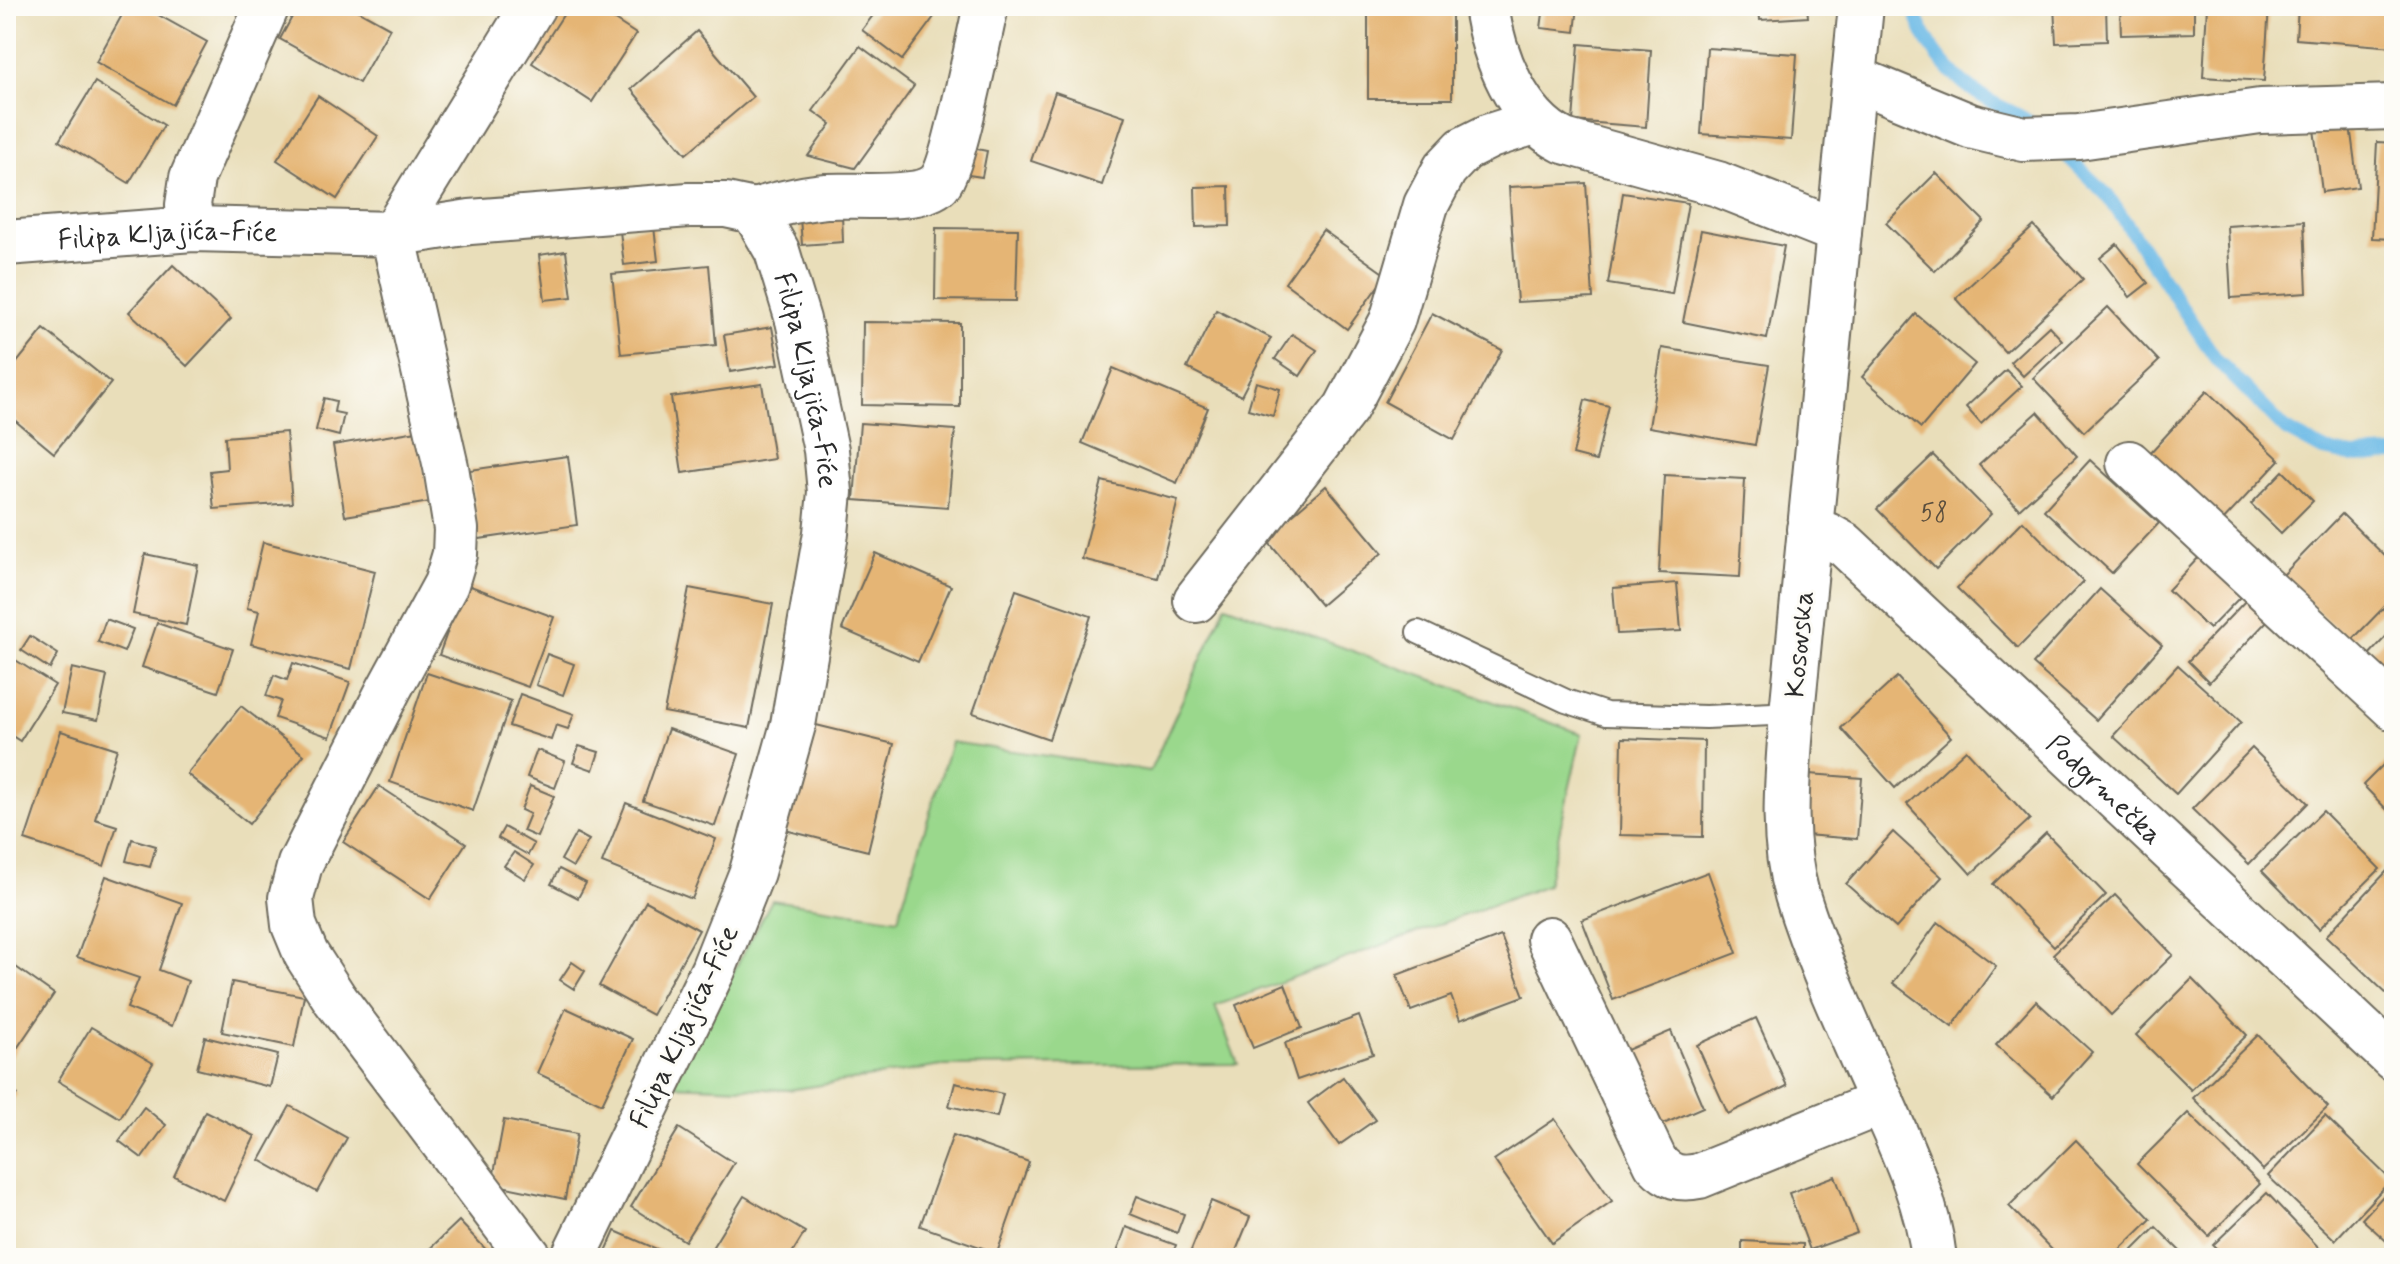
<svg xmlns="http://www.w3.org/2000/svg" width="2400" height="1264" font-family="Mynerve,sans-serif">
<rect width="100%" height="100%" fill="#fdfcf7"/>
<filter id="ink" filterUnits="userSpaceOnUse"><feTurbulence type="fractalNoise" baseFrequency=".0125" numOctaves="2"/><feDisplacementMap in="SourceGraphic" scale="16" xChannelSelector="R" yChannelSelector="G"/><feConvolveMatrix kernelMatrix="1 2 1 2 8 2 1 2 1" color-interpolation-filters="sRGB"/></filter>
<filter id="wash" filterUnits="userSpaceOnUse"><feTurbulence type="fractalNoise" baseFrequency=".006" numOctaves="4" result="noise"/><feDisplacementMap in="SourceGraphic" scale="32" xChannelSelector="R" yChannelSelector="G"/><feGaussianBlur stdDeviation="1.8" result="paint"/><feColorMatrix in="noise" values="0 0 0 0 0 0 0 0 0 0 0 0 0 0 0 0 0 1.4 0 .05"/><feComposite in="paint" operator="in"/></filter>
<g filter="url(#wash)">
<rect width="100%" height="100%" fill="#e9deba"/>
<path fill="#9ad88c" stroke="#62825c" stroke-width="2" d="M1226,605L1582,734L1547,885L1215,1006L1238,1064L942,1066L789,1090L672,1085L772,900L898,919L951,742L1150,771Z"/>
<g fill="none" stroke-linecap="round" stroke-linejoin="round">
<g stroke="#6cbae6" stroke-width="14">
<path d="M1914,6C1923,46 1954,81 1990,101C2005,110 2020,114 2033,125"/>
<path d="M2058,147L2108,196L2216,359L2286,430L2323,450L2353,456L2394,454"/>
</g>
</g>
<g id="blocks">
<g fill="#e5b574">
<path d="M127,6H142L207,42L173,105L96,62Z"/>
<path d="M298,6H350L390,28L359,83L280,39Z"/>
<path d="M569,6H593L636,34L592,102L532,63Z"/>
<path d="M880,6H919L934,17L902,60L862,30Z"/>
<rect x="1368" y="6" width="84" height="93"/>
<path d="M1544,6H1578L1575,32L1541,28Z"/>
<path d="M1759,6H1807L1808,17L1760,20Z"/>
<path d="M2054,6H2106L2107,41L2056,43Z"/>
<path d="M2120,6H2194V33L2121,35Z"/>
<path d="M2207,6H2269L2264,81L2203,77Z"/>
<path d="M2298,6H2394V47L2296,39Z"/>
<path d="M697,31L753,97L686,154L631,89Z"/>
<path d="M1579,44L1651,50L1646,127L1573,121Z"/>
<path d="M860,46L914,86L855,168L808,156L831,124L813,111Z"/>
<path d="M1707,48L1797,54L1791,140L1701,134Z"/>
<path d="M95,82L164,125L129,183L59,141Z"/>
<path d="M1055,92L1125,116L1102,185L1031,161Z"/>
<path d="M318,96L378,136L337,199L277,160Z"/>
<path d="M2350,125L2358,187L2322,192L2314,129Z"/>
<path d="M2377,142L2394,143V239L2372,238Z"/>
<path d="M967,147L987,151L982,177L962,174Z"/>
<path d="M1936,173L1984,221L1935,271L1886,223Z"/>
<path d="M1586,183L1593,298L1517,302L1509,187Z"/>
<path d="M1229,186L1230,226L1196,227L1195,187Z"/>
<path d="M1623,193L1688,203L1672,294L1608,284Z"/>
<path d="M842,214L843,242L802,245L800,217Z"/>
<path d="M2304,221L2307,293L2231,298L2227,226Z"/>
<path d="M2034,226L2083,279L2005,352L1956,298Z"/>
<path d="M654,227L658,261L624,265L620,231Z"/>
<path d="M936,228L1018,229L1016,301L935,300Z"/>
<path d="M1323,230L1386,275L1347,329L1285,283Z"/>
<path d="M1701,230L1784,246L1767,339L1683,322Z"/>
<path d="M2117,244L2148,283L2130,297L2100,258Z"/>
<path d="M566,251L572,297L545,300L539,255Z"/>
<path d="M173,265L231,319L187,366L129,312Z"/>
<path d="M709,265L716,345L621,354L612,274Z"/>
<path d="M2108,307L2159,361L2084,432L2033,378Z"/>
<path d="M1216,310L1271,338L1241,396L1187,368Z"/>
<path d="M1432,313L1502,350L1454,440L1385,402Z"/>
<path d="M1916,314L1975,364L1921,428L1862,377Z"/>
<path d="M863,322L960,323V407L862,405Z"/>
<path d="M2049,326L2062,340L2023,376L2010,362Z"/>
<path d="M772,327L779,364L730,372L724,335Z"/>
<path d="M44,329L111,383L54,453L6,413V376Z"/>
<path d="M1292,334L1317,350L1300,376L1275,359Z"/>
<path d="M1662,348L1769,365L1755,445L1649,427Z"/>
<path d="M1113,368L1208,408L1177,483L1082,443Z"/>
<path d="M2006,370L2022,386L1981,424L1966,407Z"/>
<path d="M1256,382L1280,389L1273,416L1248,409Z"/>
<path d="M762,384L774,459L682,473L671,397Z"/>
<path d="M2207,391L2280,460L2220,524L2148,455Z"/>
<path d="M324,398L336,401L334,412L344,414L339,436L316,430Z"/>
<path d="M1585,400L1609,406L1596,461L1573,455Z"/>
<path d="M2038,412L2077,456L2019,509L1979,465Z"/>
<path d="M860,423L955,430L948,507L854,500Z"/>
<path d="M417,431L430,502L345,516L333,445Z"/>
<path d="M286,432L292,503L214,509L210,471L227,469L225,437Z"/>
<path d="M1933,455L1991,514L1936,569L1877,509Z"/>
<path d="M568,456L577,525L479,539L470,470Z"/>
<path d="M2090,460L2159,523L2112,573L2044,510Z"/>
<path d="M2283,471L2313,501L2281,533L2251,504Z"/>
<path d="M1664,475L1745,479L1740,577L1659,573Z"/>
<path d="M1102,481L1178,500L1158,578L1082,559Z"/>
<path d="M1326,486L1382,553L1321,605L1265,538Z"/>
<path d="M2342,514L2394,565V597L2350,642L2282,576Z"/>
<path d="M2023,521L2083,582L2018,648L1957,588Z"/>
<path d="M263,542L375,571L351,669L251,644L259,611L247,608Z"/>
<path d="M875,553L951,586L918,662L842,629Z"/>
<path d="M145,554L198,565L186,625L133,614Z"/>
<path d="M2201,555L2243,594L2209,629L2168,590Z"/>
<path d="M1677,583L1681,631L1617,634L1613,588Z"/>
<path d="M465,584L554,617L528,687L439,655Z"/>
<path d="M689,588L773,604L749,728L664,712Z"/>
<path d="M2100,589L2162,645L2096,720L2033,664Z"/>
<path d="M1016,590L1091,616L1049,739L973,713Z"/>
<path d="M2248,598L2269,619L2209,682L2188,661Z"/>
<path d="M106,619L133,629L124,652L98,642Z"/>
<path d="M157,623L233,649L218,692L142,667Z"/>
<path d="M2394,628V684L2366,658Z"/>
<path d="M30,636L58,654L50,669L21,650Z"/>
<path d="M6,654L55,685L20,741L6,732Z"/>
<path d="M547,654L574,664L563,695L536,685Z"/>
<path d="M293,663L350,682L330,737L275,718L281,701L266,696L274,675L287,680Z"/>
<path d="M2178,665L2241,722L2176,794L2113,736Z"/>
<path d="M72,668L107,676L98,720L62,713Z"/>
<path d="M427,673L511,701L473,811L390,782Z"/>
<path d="M1897,677L1951,737L1895,788L1841,728Z"/>
<path d="M520,694L574,714L568,729L556,725L551,740L509,726Z"/>
<path d="M241,706L304,755L249,824L187,774Z"/>
<path d="M812,724L894,744L868,851L785,830Z"/>
<path d="M668,729L739,754L715,826L643,801Z"/>
<path d="M61,731L117,749L95,819L117,826L104,866L25,840Z"/>
<path d="M1622,738L1704,741L1703,837L1620,835Z"/>
<path d="M579,746L599,752L593,770L573,763Z"/>
<path d="M2252,748L2308,803L2249,864L2192,809Z"/>
<path d="M537,750L565,761L555,788L527,777Z"/>
<path d="M1966,750L2030,819L1971,874L1907,804Z"/>
<path d="M2394,754V817L2363,785Z"/>
<path d="M1809,774L1862,778L1857,839L1805,835Z"/>
<path d="M379,786L466,843L430,899L343,842Z"/>
<path d="M530,786L554,796L537,837L523,831L530,814L521,810Z"/>
<path d="M626,803L716,839L692,899L602,863Z"/>
<path d="M2323,811L2380,869L2319,929L2262,871Z"/>
<path d="M504,827L534,844L528,855L498,838Z"/>
<path d="M1893,832L1942,877L1896,928L1846,884Z"/>
<path d="M576,833L589,840L573,867L561,860Z"/>
<path d="M2046,833L2106,895L2054,946L1993,884Z"/>
<path d="M132,839L156,846L150,867L126,861Z"/>
<path d="M514,852L534,865L525,879L504,866Z"/>
<path d="M559,869L586,883L578,898L551,884Z"/>
<path d="M2387,871L2394,878L2392,999L2326,936Z"/>
<path d="M1708,872L1737,953L1613,1000L1582,920Z"/>
<path d="M106,876L182,903L159,970L188,981L172,1026L127,1008L139,978L77,957Z"/>
<path d="M2115,895L2173,955L2111,1015L2053,954Z"/>
<path d="M646,901L699,930L652,1015L599,986Z"/>
<path d="M1938,922L1996,966L1952,1027L1893,983Z"/>
<path d="M1501,936L1524,996L1460,1020L1451,996L1411,1011L1397,975Z"/>
<path d="M6,960L54,994L9,1060L6,1058Z"/>
<path d="M572,962L585,971L574,989L560,980Z"/>
<path d="M2192,979L2247,1035L2191,1090L2136,1035Z"/>
<path d="M232,982L304,996L294,1047L222,1032Z"/>
<path d="M1285,984L1302,1028L1253,1048L1236,1005Z"/>
<path d="M2036,1001L2092,1052L2053,1096L1996,1045Z"/>
<path d="M566,1008L633,1039L602,1104L537,1073Z"/>
<path d="M1359,1016L1373,1054L1297,1080L1285,1043Z"/>
<path d="M1756,1018L1787,1086L1728,1114L1697,1045Z"/>
<path d="M91,1027L153,1063L120,1118L58,1081Z"/>
<path d="M1671,1031L1703,1107L1652,1129L1620,1053Z"/>
<path d="M2258,1035L2328,1107L2263,1170L2193,1098Z"/>
<path d="M205,1037L278,1055L270,1087L197,1069Z"/>
<path d="M1343,1077L1375,1120L1339,1145L1308,1103Z"/>
<path d="M955,1083L1003,1094L997,1117L949,1106Z"/>
<path d="M6,1086L17,1094L6,1109Z"/>
<path d="M290,1106L347,1138L317,1192L260,1160Z"/>
<path d="M144,1107L166,1125L142,1158L119,1141Z"/>
<path d="M205,1111L255,1136L224,1201L174,1176Z"/>
<path d="M2188,1113L2260,1184L2209,1236L2137,1164Z"/>
<path d="M2325,1116L2391,1180L2335,1240L2268,1176Z"/>
<path d="M1555,1119L1612,1201L1552,1243L1494,1160Z"/>
<path d="M504,1120L577,1134L565,1199L492,1184Z"/>
<path d="M679,1128L734,1163L685,1241L631,1207Z"/>
<path d="M953,1135L1029,1162L997,1253L920,1226Z"/>
<path d="M2076,1140L2151,1219L2111,1258H2060L2009,1206Z"/>
<path d="M1835,1176L1857,1233L1810,1250L1789,1193Z"/>
<path d="M2394,1184V1248L2362,1219Z"/>
<path d="M2267,1193L2323,1252L2317,1258H2226L2213,1245Z"/>
<path d="M744,1196L805,1232L789,1258H728L712,1248Z"/>
<path d="M1137,1196L1184,1214L1177,1233L1130,1214Z"/>
<path d="M1211,1201L1250,1217L1233,1258H1188Z"/>
<path d="M459,1221L494,1258H420Z"/>
<path d="M1126,1227L1176,1245L1171,1258H1115Z"/>
<path d="M2156,1227L2187,1258H2125Z"/>
<path d="M615,1231L671,1255L670,1258H603Z"/>
<path d="M1742,1241L1803,1244V1258H1742Z"/>
</g>
</g>
</g>
<g filter="url(#ink)">
<use href="#blocks" fill-opacity="0" stroke="#6e6a5d" stroke-width="2"/>
<g fill="none" stroke-linecap="round" stroke-linejoin="round">
<g stroke="#6e6a5d" stroke-width="26">
<path id="lane" d="M1418,632L1566,701L1606,714L1706,717L1792,713"/>
</g>
<g stroke="#6e6a5d" stroke-width="48">
<g id="street">
<path d="M1486,6C1493,55 1517,118 1564,141L1718,184L1839,232"/>
<path d="M1861,6L1792,713C1788,773 1780,836 1797,895C1819,966 1852,1035 1882,1103C1904,1152 1928,1204 1934,1258"/>
<path d="M1856,79L1970,126L2024,139L2079,137L2260,111L2394,107"/>
<path d="M754,211C778,204 801,198 826,196C852,194 921,202 939,183C954,167 979,35 986,6"/>
<path d="M193,229L188,205L192,178L267,6"/>
<path id="s1" d="M6,243L193,229L393,234L470,222L689,205H726L754,211L777,251L798,320L826,450L830,492L826,533L793,725L752,872L713,970L573,1258"/>
<path d="M2129,463L2394,708"/>
<path id="s2" d="M1809,529L1827,535L1845,545L2394,1059"/>
<path d="M1196,600L1346,408L1392,321L1426,205L1445,169L1464,149L1490,136L1534,122"/>
<path d="M1549,939L1656,1163C1669,1177 1680,1180 1699,1176L1882,1102"/>
<path d="M530,1258L335,999L306,954L294,925L291,898L300,864L389,689L446,584L455,554L456,529L446,467L393,234L533,6"/>
</g>
</g>
<use href="#lane" stroke="#fff" stroke-width="22"/>
<use href="#street" stroke="#fff" stroke-width="44"/>
</g>
</g>
<g text-anchor="middle" stroke-width="6" stroke-linejoin="round" paint-order="stroke">
<g font-size="24" fill="#5a4e3d">
<text x="1934" y="520">58</text>
</g>
<g font-size="28" fill="#2b2b2b" stroke="#fdfcf7">
<text dy="10" stroke="none"><textPath href="#s1" startOffset="162">Filipa Kljajića-Fiće</textPath></text>
<text dy="10" stroke="none"><textPath href="#s1" startOffset="930">Filipa Kljajića-Fiće</textPath></text>
<text transform="translate(1798 644) rotate(-85)" y="10">Kosovska</text>
<text dy="10" stroke="none"><textPath href="#s2" startOffset="396">Podgrmečka</textPath></text>
<text transform="translate(683 1026) rotate(-65)" y="10">Filipa Kljajića-Fiće</text>
</g>
</g>
<rect width="2400" height="1264" fill="none" stroke="#fdfcf7" stroke-width="32"/>
</svg>
